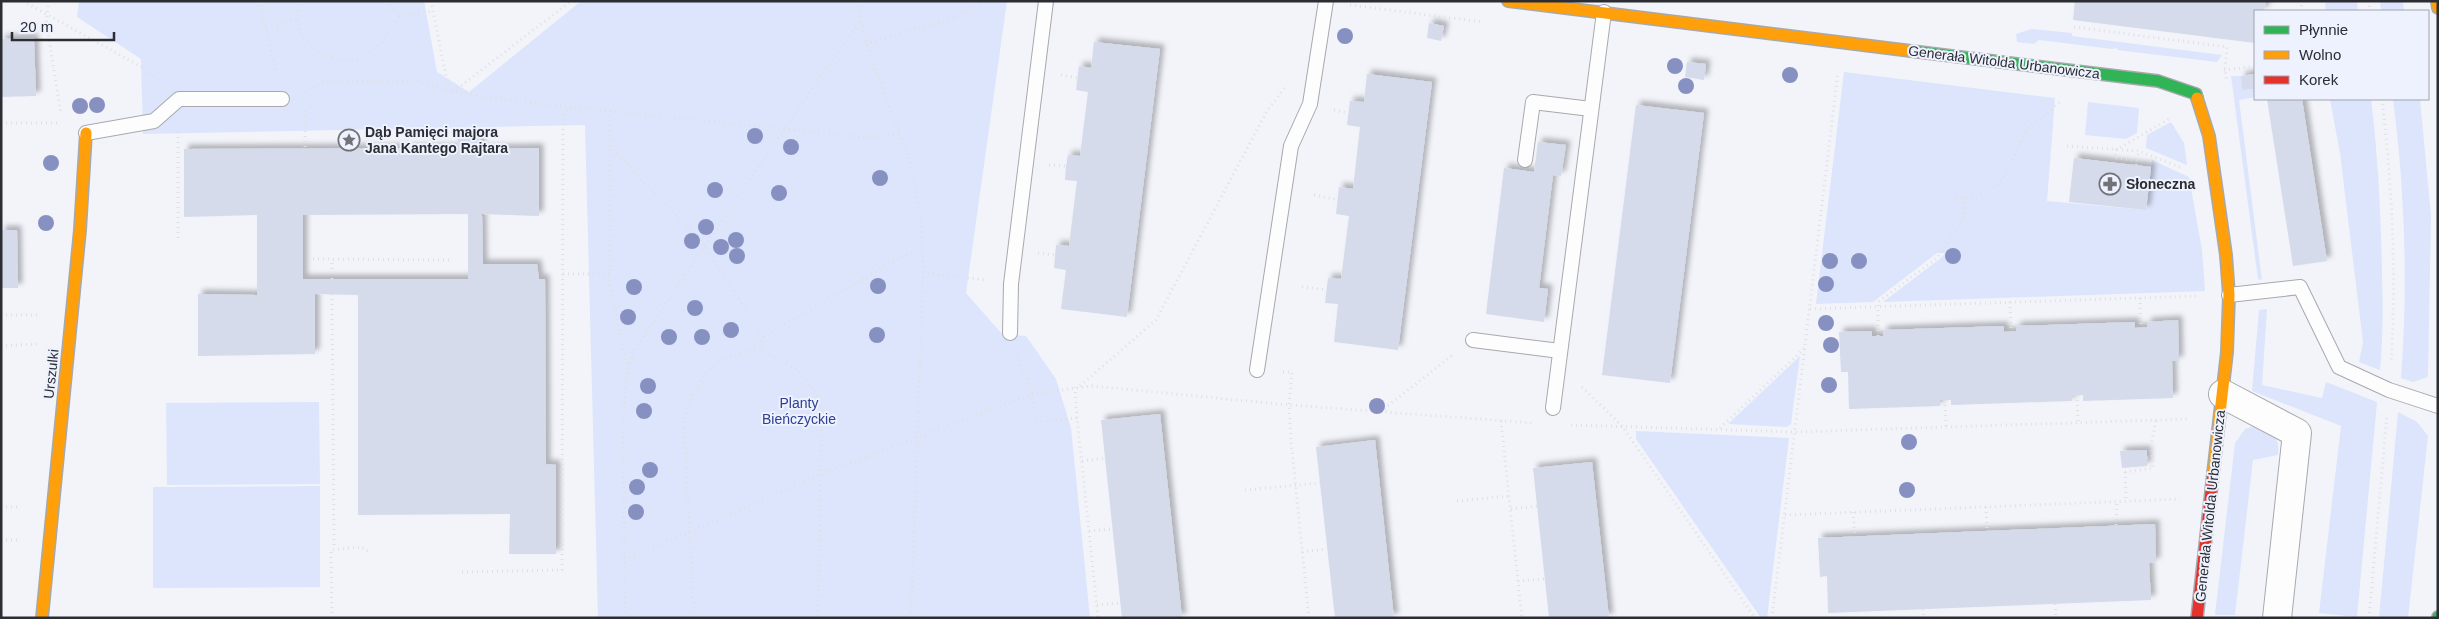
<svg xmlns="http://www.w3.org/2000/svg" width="2439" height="619" font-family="Arial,sans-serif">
<defs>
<filter id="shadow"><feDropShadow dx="4.5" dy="-4.5" stdDeviation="2.5" flood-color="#0004"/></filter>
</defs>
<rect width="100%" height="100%" fill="#f2f4fa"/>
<g fill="#dce5fc">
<path d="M79,1H424L437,72L469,92L581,1H1007L966,293L1002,334L1026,336L1056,379L1071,428L1090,618H598L585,125L143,134L141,59L77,17Z"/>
<path d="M2335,1H2357L2358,11H2326L2325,3Z"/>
<path d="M2380,1H2403L2404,11H2381Z"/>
<path d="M2031,29L2072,33V36L2222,55L2217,62L2117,50V48L2112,49L2039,40L2034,44L2017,42L2016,34Z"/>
<path d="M1844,72L2055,98L2047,201L2146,210L2152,160L2189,177L2202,250L2205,291L1883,302L1941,258L1945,253H1937L1873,302L1816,304Z"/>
<path d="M2231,76H2241L2242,90L2255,89V97L2239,100L2262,280L2258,279Z"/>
<path d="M2330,99H2371C2378,157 2381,215 2382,274C2383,306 2383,338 2380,370L2359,362L2363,342L2340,153Z"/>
<path d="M2393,99H2420L2431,216L2428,377L2413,382L2401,378C2408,286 2405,191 2393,99Z"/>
<path d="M2088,102L2139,108L2137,133L2126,139L2085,135Z"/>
<path d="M2171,122L2184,143L2187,165L2146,148L2147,135Z"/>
<path d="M2267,309L2262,385L2322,398L2326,382L2377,402L2357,617L2319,613L2341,426L2252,391L2259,310Z"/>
<path d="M1800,356L1791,424L1787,427L1728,424Z"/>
<path d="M319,402L320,484L167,485L166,403Z"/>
<path d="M2398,412L2417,422L2428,436L2408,618H2379Z"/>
<path d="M2254,426C2271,434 2280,433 2278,455L2253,460L2235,615H2215L2235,443L2245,429Z"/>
<path d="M1636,431L1789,438L1767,618H1761L1636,439Z"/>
<path d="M320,486V587L153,588V487Z"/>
</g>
<g fill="#d5dbeb" fill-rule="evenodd" filter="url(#shadow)">
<path d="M2075,1H2266L2264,11H2255V43L2073,20Z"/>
<path d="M1429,23L1444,26L1441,41L1427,38Z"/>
<path d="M34,38L36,96L1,97V39Z"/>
<path d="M1094,42L1160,49L1127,317L1061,309L1066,270L1054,268L1056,245L1069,246L1077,181L1065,180L1066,166L1068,155L1080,156L1088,92L1076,90L1079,66L1091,68Z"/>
<path d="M1687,62L1706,64L1704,80L1685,77Z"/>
<path d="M1367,74L1432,82L1398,350L1334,342L1338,304L1325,303L1328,278L1341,279L1349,216L1336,214L1339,187L1353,189L1360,127L1347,125L1350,101L1364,102Z"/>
<path d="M2255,74V89L2242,90L2241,76Z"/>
<path d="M2267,99H2302L2327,261L2293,266Z"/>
<path d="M1636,105L1704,113L1670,383L1602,375Z"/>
<path d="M457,138H480L481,149L539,148V216L482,214L483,264H537L539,279H545L546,464L556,465V554H509L510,514L358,515V295L315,294V354L198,356V294L257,295V215L184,217V149L458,148ZM468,214V279H303V215Z"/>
<path d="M1538,142L1566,145L1561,176L1553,175L1539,288L1548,289L1544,322L1486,314L1504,168L1534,172Z"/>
<path d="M2074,158L2151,167L2146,210L2069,202Z"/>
<path d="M1,230H17L18,288H1Z"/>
<path d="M2178,320L2179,361H2172L2173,398L2083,401V395L2072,396V401L1951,405V400H1940V406L1849,409L1848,372H1841L1839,332L1872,331V336H1883V330L2004,326V332L2016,331V326L2135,322V328L2147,327V322Z"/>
<path d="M1160,414L1182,618H1122L1101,420Z"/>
<path d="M1375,440L1394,618H1335L1316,447Z"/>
<path d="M2147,450V466L2122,468L2120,451Z"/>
<path d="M1592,462L1609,618H1549L1533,468Z"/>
<path d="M2155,524L2156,562L2149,563L2151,600L1828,613L1827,576L1820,577L1818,538Z"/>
</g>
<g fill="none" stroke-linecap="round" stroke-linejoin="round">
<g stroke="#a7a9ad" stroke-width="16">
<g id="lane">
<path d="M86,133L154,121L179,99H282"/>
<path d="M1525,160L1533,102L1591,109"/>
<path d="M2229,295L2300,287L2339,367L2389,390L2438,406"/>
<path d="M1010,333L1011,284L1046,1"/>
<path d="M1473,340L1560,351"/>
<path d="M1257,370L1291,146L1310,104L1326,1"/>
<path d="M1553,408L1604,12"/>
</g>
</g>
<g stroke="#a7a9ad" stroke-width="30">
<path id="street" d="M2223,394L2297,433L2277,618"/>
</g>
<g stroke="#a7a9ad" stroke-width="14">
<g id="fast">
<path d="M1911,51L2158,81L2196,94L2197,98"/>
<path d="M2438,617V618"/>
</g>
</g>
<g stroke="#a7a9ad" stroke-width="14">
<g id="slow">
<path d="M1508,1L1911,51"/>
<path d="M2437,1L2438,8"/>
<path d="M2197,98L2209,136L2226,255L2229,295L2227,352L2213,474"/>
<path d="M42,618L80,230L86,133"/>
</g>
</g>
<g stroke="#a7a9ad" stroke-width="14">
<path id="jam" d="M2197,618L2213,474"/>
</g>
<g stroke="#e0e0e2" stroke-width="3" stroke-dasharray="1 4" stroke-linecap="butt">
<path d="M23,1L145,69L160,82"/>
<path d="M49,1L46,20L61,114"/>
<path d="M260,1L276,74"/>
<path d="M431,1L448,86L453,92L571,1"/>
<path d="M858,1C865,62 898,116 913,175C921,207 922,240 923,273L911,618"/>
<path d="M2369,1L2370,11"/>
<path d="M1350,5L1483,22"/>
<path d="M2301,11L2302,1"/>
<path d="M399,17L433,11"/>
<path d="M297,19C298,24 299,30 301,34C314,54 345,68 366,55C381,46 390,31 399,17L389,1"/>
<path d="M2074,27L2227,47L2225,69L2227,82"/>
<path d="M267,29L297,19L299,1"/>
<path d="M866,44L953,18L986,1"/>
<path d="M2224,70L2255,66"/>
<path d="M1061,75L1078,78"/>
<path d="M305,92L326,81L418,82L453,92L542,104L870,138L899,132"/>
<path d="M2382,99C2392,186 2397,275 2391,363"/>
<path d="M610,110V285L625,357L629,364"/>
<path d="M1334,110L1348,113"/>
<path d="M305,111V149"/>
<path d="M1,123H58"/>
<path d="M610,146L704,245L763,337L759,350"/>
<path d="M2067,146L2139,151L2182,168"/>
<path d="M2137,160L2115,158L2116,150L2169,119"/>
<path d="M1049,165L1066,166"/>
<path d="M2136,165L2139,151"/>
<path d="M1314,195L1338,200"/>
<path d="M1956,197L1977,198L2003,180L2027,129L2061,101"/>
<path d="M178,238V132"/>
<path d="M1038,253L1055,255"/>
<path d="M313,259L452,260"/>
<path d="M923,273L986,280"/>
<path d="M563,274H610"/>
<path d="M332,279V259"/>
<path d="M1302,287L1327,290"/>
<path d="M332,294L334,548"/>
<path d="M2140,298L2141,328"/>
<path d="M2010,302L2011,331"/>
<path d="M1810,309L2197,296"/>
<path d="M1,315H40"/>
<path d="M1878,336V302L1937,258L1963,220L1965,197"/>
<path d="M763,337L897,259L922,248"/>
<path d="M1,346L37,344"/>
<path d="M1017,355L1032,394L1036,422L1077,418L1098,618"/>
<path d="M1283,372H1292L1289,405L1291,440L1309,618"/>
<path d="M1080,386L1156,320L1267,111L1286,86"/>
<path d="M1075,387L1077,418"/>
<path d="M1582,387L1621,425L1631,439L1755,618"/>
<path d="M2077,395L2078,423"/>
<path d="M1945,400L1946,427"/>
<path d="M1380,412L1454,354"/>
<path d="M1501,421L1522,618"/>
<path d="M1571,425L1796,432L2189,419"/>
<path d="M1720,428L1806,347"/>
<path d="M2147,458L2152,457"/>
<path d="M1082,461L1105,458"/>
<path d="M2125,467L2126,502"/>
<path d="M2125,472L2153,468L2151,446L2156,420"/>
<path d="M1245,490L1320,483"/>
<path d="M1457,501L1509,496"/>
<path d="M1,507H20"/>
<path d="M1986,507L1987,531"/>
<path d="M1511,509L1537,506"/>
<path d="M1853,512L1855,537"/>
<path d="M1785,515L2180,499"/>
<path d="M2116,525L2117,502"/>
<path d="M1089,531L1113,529"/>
<path d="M1,540H18"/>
<path d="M1302,552L1327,549"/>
<path d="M625,560L829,471L1032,394L1092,386L1289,405L1534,423"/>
<path d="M462,572L562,570L563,125L568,106"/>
<path d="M1518,581L1545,579"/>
<path d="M2055,604L2056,618"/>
<path d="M1097,605L1120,603"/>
<path d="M1923,609L1924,618"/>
<path d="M80,618L81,614"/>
<path d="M332,618L331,550L361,547L368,551"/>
<path d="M625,618L623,416L626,379L633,352L785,128L860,21"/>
<path d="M694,618L684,425C690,392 705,359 742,353C748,352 756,349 761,351C768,353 775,358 782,361C802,372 815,387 822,409L818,618"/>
<path d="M1772,618L1838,72"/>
<path d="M2369,618L2387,414"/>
</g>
<use href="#lane" stroke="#fdfdfe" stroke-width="14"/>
<use href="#street" stroke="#fdfdfe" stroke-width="28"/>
<use href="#fast" stroke="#30b455" stroke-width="11"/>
<use href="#slow" stroke="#ff9f0a" stroke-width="11"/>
<use href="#jam" stroke="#e5322d" stroke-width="11"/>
</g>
<g fill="#8691c1">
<circle cx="1345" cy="36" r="8"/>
<circle cx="1675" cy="66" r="8"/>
<circle cx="1790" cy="75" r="8"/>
<circle cx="1686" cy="86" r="8"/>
<circle cx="97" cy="105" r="8"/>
<circle cx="80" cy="106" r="8"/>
<circle cx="755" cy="136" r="8"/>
<circle cx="791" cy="147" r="8"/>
<circle cx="51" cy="163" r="8"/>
<circle cx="880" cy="178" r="8"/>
<circle cx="715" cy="190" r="8"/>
<circle cx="779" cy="193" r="8"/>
<circle cx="46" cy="223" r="8"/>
<circle cx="706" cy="227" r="8"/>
<circle cx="736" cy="240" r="8"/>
<circle cx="692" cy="241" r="8"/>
<circle cx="721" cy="247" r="8"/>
<circle cx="737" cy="256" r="8"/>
<circle cx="1953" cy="256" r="8"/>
<circle cx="1830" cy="261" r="8"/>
<circle cx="1859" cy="261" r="8"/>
<circle cx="1826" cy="284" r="8"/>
<circle cx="878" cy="286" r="8"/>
<circle cx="634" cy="287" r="8"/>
<circle cx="695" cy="308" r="8"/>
<circle cx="628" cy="317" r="8"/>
<circle cx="1826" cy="323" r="8"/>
<circle cx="731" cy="330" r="8"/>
<circle cx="877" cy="335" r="8"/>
<circle cx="669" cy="337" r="8"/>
<circle cx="702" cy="337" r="8"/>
<circle cx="1831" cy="345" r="8"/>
<circle cx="1829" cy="385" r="8"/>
<circle cx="648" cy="386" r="8"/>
<circle cx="1377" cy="406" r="8"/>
<circle cx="644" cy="411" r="8"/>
<circle cx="1909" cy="442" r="8"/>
<circle cx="650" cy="470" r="8"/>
<circle cx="637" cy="487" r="8"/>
<circle cx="1907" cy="490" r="8"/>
<circle cx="636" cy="512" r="8"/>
</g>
<defs>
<g id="sight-ring" transform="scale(1.125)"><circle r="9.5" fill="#eef2fe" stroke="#717378" stroke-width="1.5"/><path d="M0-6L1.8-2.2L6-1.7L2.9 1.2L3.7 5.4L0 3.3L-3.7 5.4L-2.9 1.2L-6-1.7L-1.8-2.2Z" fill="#717378"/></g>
<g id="pharmacy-ring" transform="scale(1.125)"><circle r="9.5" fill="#eef2fe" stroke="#717378" stroke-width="1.5"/><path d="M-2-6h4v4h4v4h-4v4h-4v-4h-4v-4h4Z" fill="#717378"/></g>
</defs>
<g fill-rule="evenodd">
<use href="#sight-ring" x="349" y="140"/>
<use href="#pharmacy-ring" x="2110" y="184"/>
</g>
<g text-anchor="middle" stroke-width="4" stroke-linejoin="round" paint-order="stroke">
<g font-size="14" fill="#2b2d32" stroke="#eef2fe">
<text transform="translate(2004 62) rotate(7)" y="5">Generała Witolda Urbanowicza</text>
<text transform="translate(51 374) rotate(-84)" y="5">Urszulki</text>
<text transform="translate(2210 506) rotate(-84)" y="5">Generała Witolda Urbanowicza</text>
</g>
<g font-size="14" font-weight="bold" fill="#2b2d32" stroke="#eef2fe" text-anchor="start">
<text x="365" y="137">Dąb Pamięci majora<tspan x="365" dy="16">Jana Kantego Rajtara</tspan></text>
<text x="2126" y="189">Słoneczna</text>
</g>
<g font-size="14" fill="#2d4092" stroke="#eef2fe">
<text x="799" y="408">Planty<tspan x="799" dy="16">Bieńczyckie</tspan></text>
</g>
</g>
<rect width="2439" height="619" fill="none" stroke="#2b2d32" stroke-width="5"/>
<rect x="2254" y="10" width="175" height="90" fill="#eef2fe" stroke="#a0a3ac"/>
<rect x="2264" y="26" width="25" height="8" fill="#30b455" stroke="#a0a3ac"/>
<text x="2299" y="35" font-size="15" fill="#2b2d32">Płynnie</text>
<rect x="2264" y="51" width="25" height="8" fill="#ff9f0a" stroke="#a0a3ac"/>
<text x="2299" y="60" font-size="15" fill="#2b2d32">Wolno</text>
<rect x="2264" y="76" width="25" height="8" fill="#e5322d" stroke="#a0a3ac"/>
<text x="2299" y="85" font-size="15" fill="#2b2d32">Korek</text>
<path d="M12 32v8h102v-8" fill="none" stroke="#2b2d32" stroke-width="2.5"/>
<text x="20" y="32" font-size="15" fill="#2b2d32" stroke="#eef2fe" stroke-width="4" paint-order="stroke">20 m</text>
</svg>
